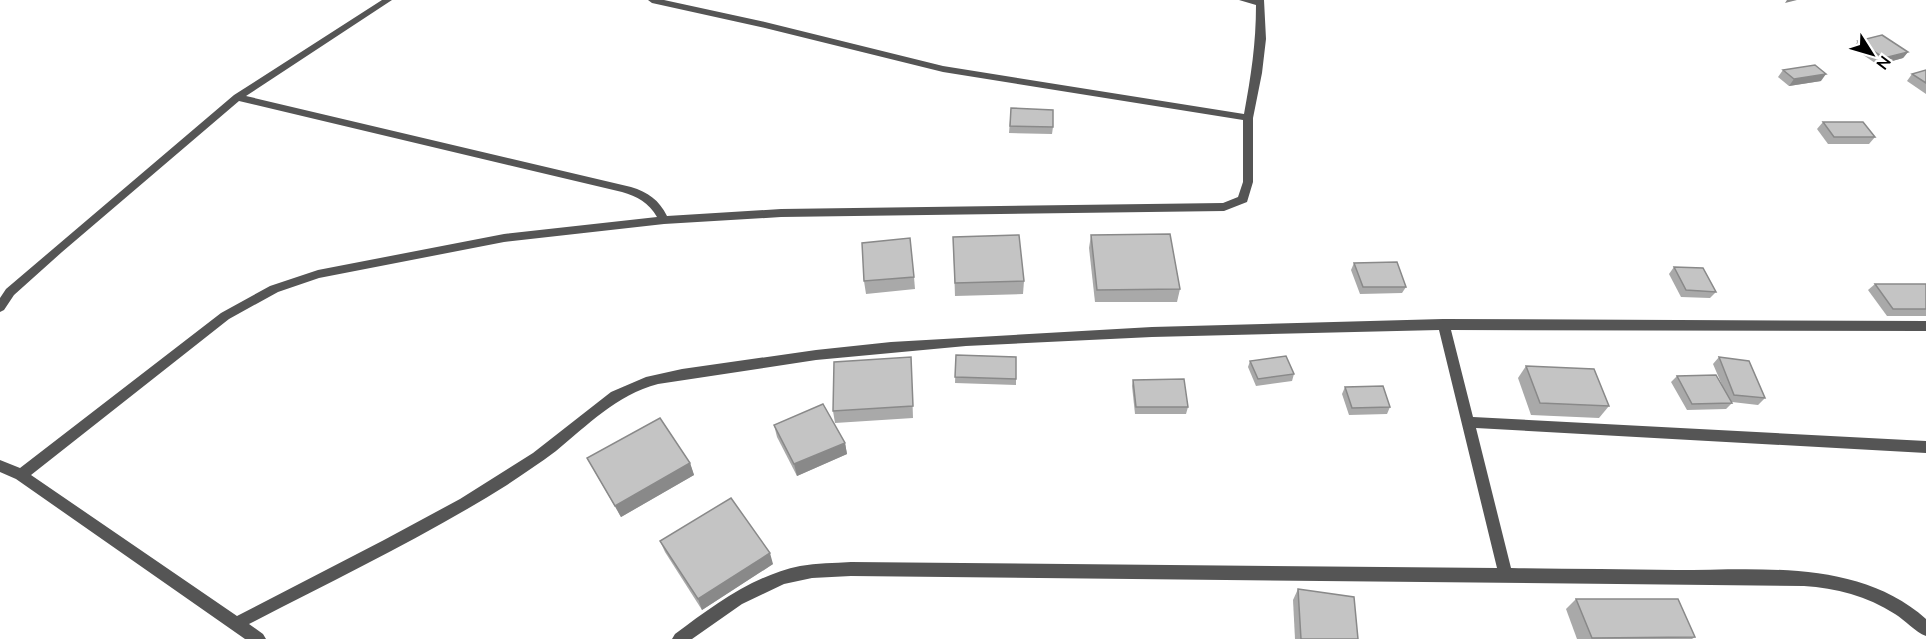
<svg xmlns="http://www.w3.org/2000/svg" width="1926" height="639" font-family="Mulish,sans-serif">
<rect width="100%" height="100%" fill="#fff"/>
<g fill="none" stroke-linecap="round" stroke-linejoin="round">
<path fill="#555" fill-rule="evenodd" d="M382,0H392L246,96L631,187C648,192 659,200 667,216L781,209L1223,203L1238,197L1243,182V120L943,72L765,28L652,3L648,0H664L765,22L943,66L1244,114C1251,76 1256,44 1256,5L1239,0H1264L1266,39L1262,73L1253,118V182L1247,202L1224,211L781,217L664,224L504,242L319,278L278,292L229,319L31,475L237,616L384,540L460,499L533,453L611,392L646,377L682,369L816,350L891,342L1152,327L1443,319L1926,321V331L1451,330L1473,417L1926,441V453L1476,428L1511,568C1566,569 1621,569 1676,570C1759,570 1859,559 1926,619V636C1915,632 1905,620 1895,614C1867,596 1836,588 1804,586L851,576L812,578L784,584L742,604L692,639H672L675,634C713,606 752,576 800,566C817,563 834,563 851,562L1497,568L1439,330L1152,337L966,346L816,360L658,384C616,395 588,425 556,451C540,463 523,474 507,485C424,537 336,579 249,624L263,634L266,639H245L16,479L0,472V460L20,468L221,313L270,286L318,270L504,234L657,217C649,203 637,196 622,192L239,101L62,252L14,295L4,310L0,312V298L6,289L234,95Z"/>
</g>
<g fill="#a9a9a9">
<path d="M1858,41L1908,52L1903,58L1878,65L1853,48Z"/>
<path d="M1783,70L1821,81L1789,86L1778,77Z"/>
<path d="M1926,70V94L1907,81L1912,74Z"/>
<path d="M1011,108L1053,127L1052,134L1009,133Z"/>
<path d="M1823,122L1875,137L1869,144H1828L1817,129Z"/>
<path d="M1091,235L1180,289L1177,302H1095L1089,248Z"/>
<path d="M953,237L1024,281L1023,294L955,296Z"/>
<path d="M1354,263L1406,287L1402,293L1360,294L1351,270Z"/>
<path d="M1674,267L1716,292L1710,298L1681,297L1669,274Z"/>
<path d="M914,277L915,289L866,294L864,281Z"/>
<path d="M1875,284H1926V316H1887L1868,290Z"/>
<path d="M956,355L1016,357V385L955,383Z"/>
<path d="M911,357L913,418L835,423L833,411Z"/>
<path d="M1719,357L1765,398L1758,405L1732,402V403L1726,409L1687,410L1671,382L1677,376L1722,385L1713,364Z"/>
<path d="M1250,361L1294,374L1292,381L1256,386L1248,367Z"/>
<path d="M1526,366L1609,406L1599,418L1531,415L1518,378Z"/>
<path d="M1133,380L1188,407L1186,414H1135L1132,386Z"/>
<path d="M1345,387L1390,407L1387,414L1349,415L1342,394Z"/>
<path d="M774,425L845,443L847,454L797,476L777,437Z"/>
<path d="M587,458L690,463L694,475L621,517Z"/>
<path d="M660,541L773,564L702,610L665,552Z"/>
<path d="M1298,589L1358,639H1295L1293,600Z"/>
<path d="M1576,599L1695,637L1692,639H1577L1566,609Z"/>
</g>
<g fill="#898989">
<path d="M1787,0H1797L1785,3Z"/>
<path d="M1908,52L1903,58L1878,65L1884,58Z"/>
<path d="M1826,74L1821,81L1789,86L1794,79Z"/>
<path d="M845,443L847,454L797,476L794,464Z"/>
<path d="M690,463L694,475L621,517L615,506Z"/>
<path d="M770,553L773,564L702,610L698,599Z"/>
</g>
<g fill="#c4c4c4" stroke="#898989" stroke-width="1.5">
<path d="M1882,35L1908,52L1884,58L1858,41Z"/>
<path d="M1815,65L1826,74L1794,79L1783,70Z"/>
<path d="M1926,70V83L1912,74Z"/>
<path d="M1011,108L1053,110V127L1010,126Z"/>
<path d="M1823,122H1863L1875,137H1834Z"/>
<path d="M1170,234L1180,289L1097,290L1091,235Z"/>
<path d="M1019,235L1024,281L955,283L953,237Z"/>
<path d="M910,238L914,277L864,281L862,243Z"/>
<path d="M1397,262L1406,287H1363L1354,263Z"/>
<path d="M1674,267L1703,268L1716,292L1686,290Z"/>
<path d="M1875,284H1926V309H1893Z"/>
<path d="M956,355L1016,357V379L955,377Z"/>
<path d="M1286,356L1294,374L1258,379L1250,361Z"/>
<path d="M911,357L913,406L833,411L834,362Z"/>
<path d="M1719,357L1749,361L1765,398L1734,395Z"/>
<path d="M1526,366L1594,369L1609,406L1540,403Z"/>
<path d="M1716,375L1732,403L1692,404L1677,376Z"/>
<path d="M1184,379L1188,407H1136L1133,380Z"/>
<path d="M1383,386L1390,407L1352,408L1345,387Z"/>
<path d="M823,404L845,443L794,464L774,425Z"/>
<path d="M660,418L690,463L615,506L587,458Z"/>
<path d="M731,498L770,553L698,599L660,541Z"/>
<path d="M1298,589L1354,597L1358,639H1301Z"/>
<path d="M1576,599H1678L1695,637L1592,638Z"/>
</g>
<g transform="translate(1872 54) rotate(127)" stroke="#ffffff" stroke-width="4.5" paint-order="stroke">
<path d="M0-4.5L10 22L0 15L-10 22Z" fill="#000000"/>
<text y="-9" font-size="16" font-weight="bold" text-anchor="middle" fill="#000000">N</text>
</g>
</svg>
